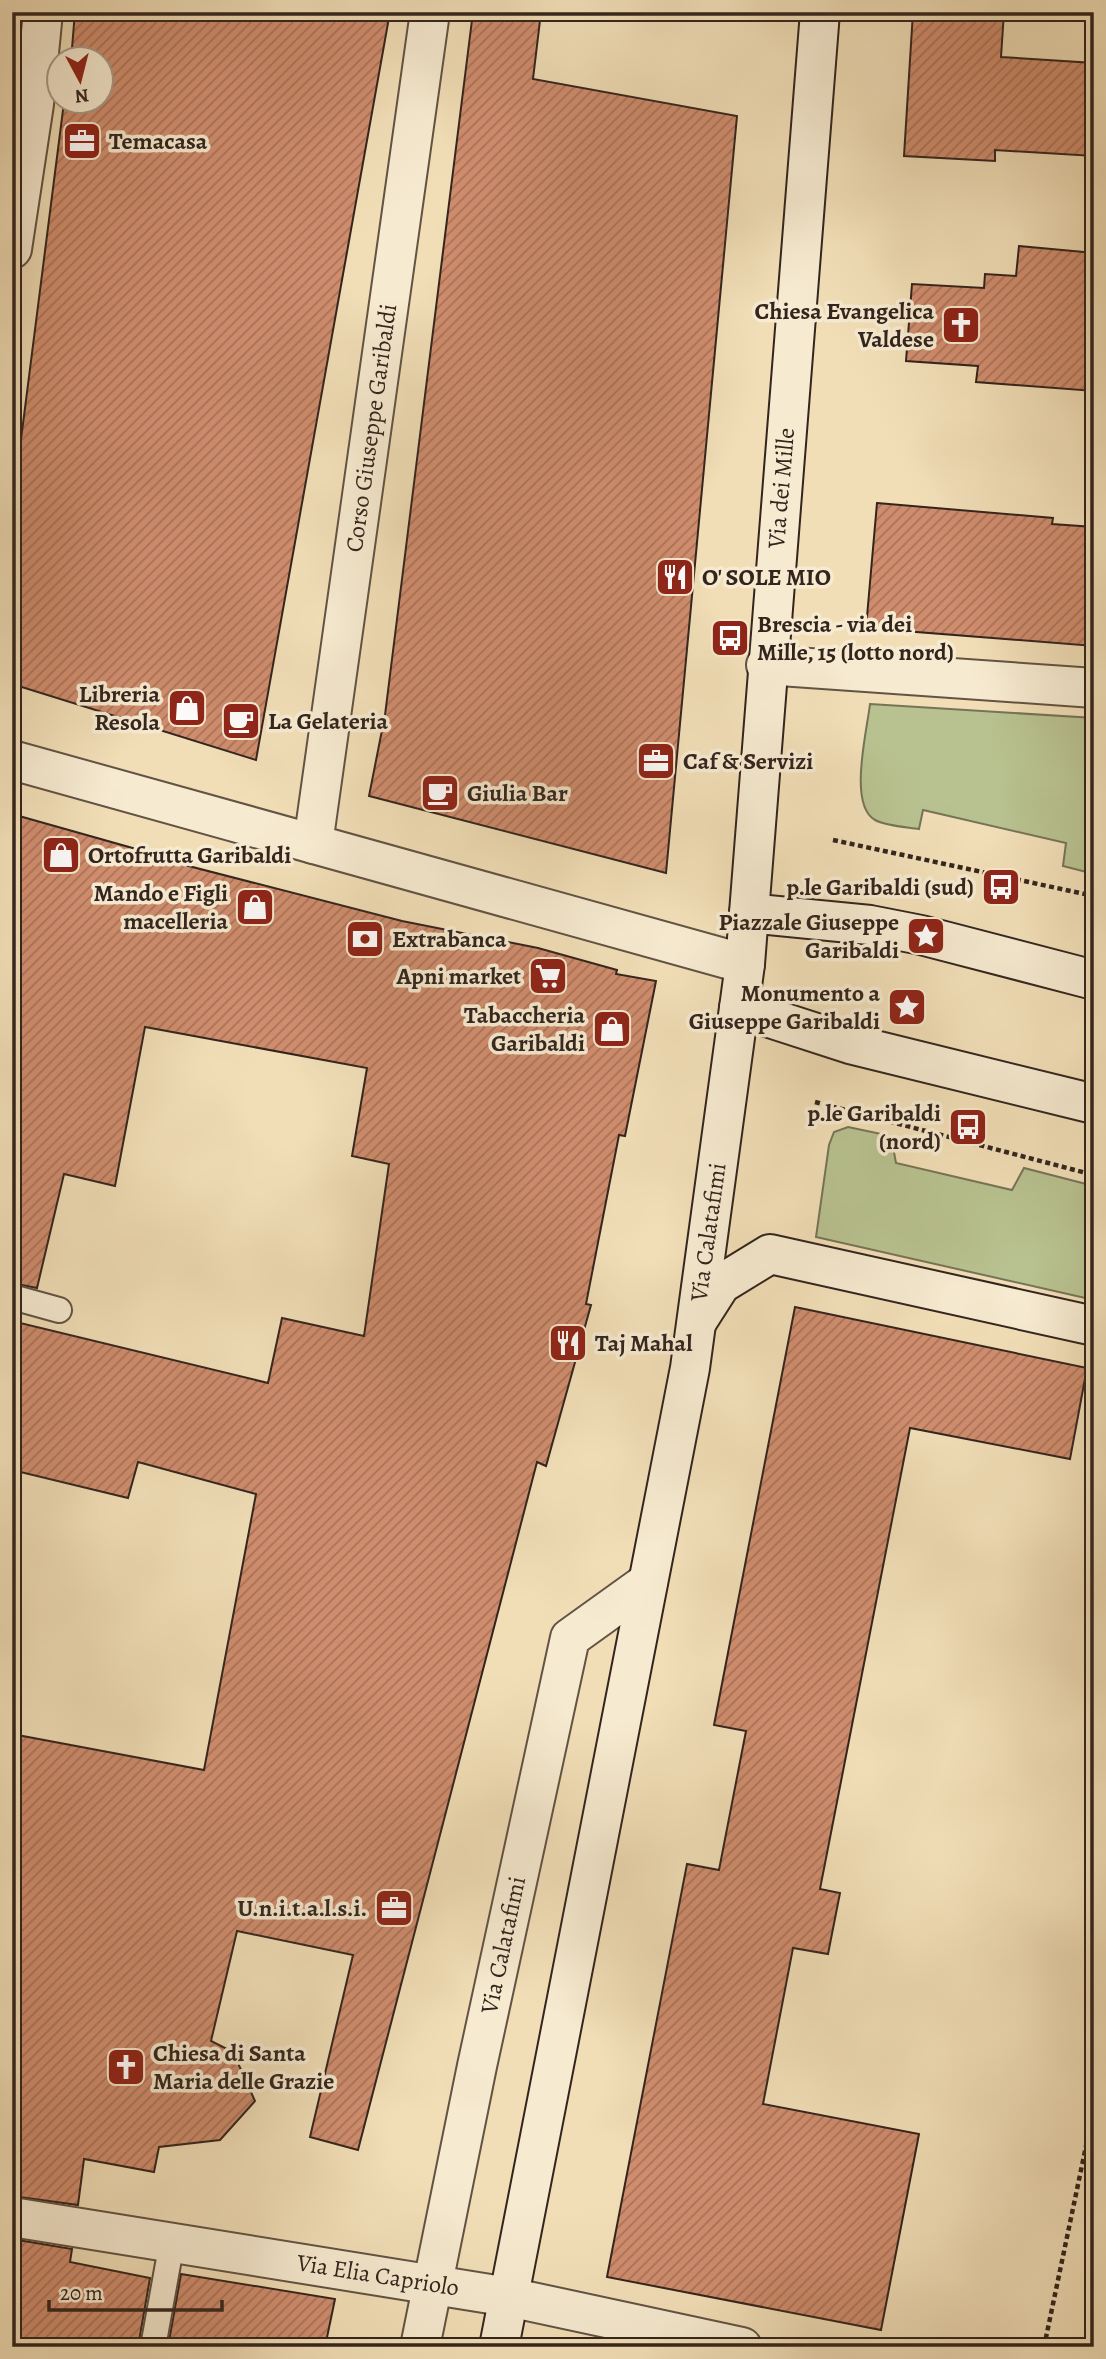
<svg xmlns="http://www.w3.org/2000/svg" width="1106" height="2359" font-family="Alegreya,serif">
<defs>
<pattern id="building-hatch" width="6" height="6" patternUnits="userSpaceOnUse" patternTransform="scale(1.75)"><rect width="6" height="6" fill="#d08d6e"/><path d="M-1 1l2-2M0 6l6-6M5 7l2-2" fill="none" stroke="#a9735a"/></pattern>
</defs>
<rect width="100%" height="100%" fill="#f1deb7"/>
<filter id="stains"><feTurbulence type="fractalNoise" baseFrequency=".00286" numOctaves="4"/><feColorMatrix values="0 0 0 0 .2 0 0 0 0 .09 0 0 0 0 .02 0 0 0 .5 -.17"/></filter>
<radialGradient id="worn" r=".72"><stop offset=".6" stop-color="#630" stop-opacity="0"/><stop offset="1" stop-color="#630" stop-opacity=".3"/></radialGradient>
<g fill="#b8c290" stroke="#767457" stroke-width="2">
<path d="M870,704L1094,718V874L1063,866L1066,843L923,810L919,829C906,827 886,826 875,820C848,805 867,731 870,704Z"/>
<path d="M848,1127L891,1136L896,1163L1012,1190L1024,1168L1094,1186V1300L816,1237L829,1145L834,1132Z"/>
</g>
<g fill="url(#building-hatch)" stroke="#33251e" stroke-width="2">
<path d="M75,12H390L256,760L12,684V510L64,102H102V60H71Z"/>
<path d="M473,12H541L533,79L737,116L666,873L369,796L385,715Z"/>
<path d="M913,12H1004L1001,57L1094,63V156L995,150V161L904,156Z"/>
<path d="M1019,246L1094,253V391L976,382L978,366L906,361L912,284L984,288L985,274L1016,276Z"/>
<path d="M877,503L1053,518L1052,524L1094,527V646L866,628Z"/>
<path d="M12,814L182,862L181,864L402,921L538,948L617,970L616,974L656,981L625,1136L619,1135L586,1304L591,1305L546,1466L537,1462L358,2150L310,2137L353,1955L237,1931L211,2041L233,2052L255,2101L220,2140L159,2147L154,2172L84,2159L78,2205L12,2196V1734L204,1770L256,1494L138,1462L128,1498L12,1470V1321L268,1383L282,1318L364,1336L389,1164L352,1156L367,1068L145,1027L115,1186L64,1174L37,1288L12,1283Z"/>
<path d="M795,1307L1087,1368L1070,1459L910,1428L820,1889L840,1893L828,1954L793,1948L763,2104L919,2134L881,2330L607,2277L687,1864L719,1870L746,1731L714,1725Z"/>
<path d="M12,2239L72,2249L70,2262L150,2278L138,2347H12Z"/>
<path d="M181,2274L335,2299L325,2347H168Z"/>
</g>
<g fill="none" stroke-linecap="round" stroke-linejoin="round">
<g stroke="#625344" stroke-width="28">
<g id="lane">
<path d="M12,1297L59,1310"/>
<path d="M153,2347L172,2242"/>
</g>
</g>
<g stroke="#625344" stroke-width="42">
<g id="street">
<path d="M12,249L34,104L43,12"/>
<path d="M766,665L1094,688"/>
<path d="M12,760L745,964"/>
<path d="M313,844L430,12"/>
<path d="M12,2217L509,2297L742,2347"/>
<path d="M420,2347L477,2066L570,1638L648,1582"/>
</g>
</g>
<g stroke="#33251e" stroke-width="42">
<g id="secondary">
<path d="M749,913L870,925L921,935L1094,980"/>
<path d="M739,1008L850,1044L1094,1104"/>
<path d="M698,1320L721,1284L770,1254L1094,1326"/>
<path d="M499,2347L690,1368L745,964L820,12"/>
</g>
</g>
<g stroke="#33251e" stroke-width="4.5" stroke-dasharray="5 3.5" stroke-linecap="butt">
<path d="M833,840L1094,896"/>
<path d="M815,1102L1094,1175"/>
<path d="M1044,2347L1094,2108"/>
</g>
<use href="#lane" stroke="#f6ead0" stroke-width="24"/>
<use href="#street" stroke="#f6ead0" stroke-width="38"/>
<use href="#secondary" stroke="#f6ead0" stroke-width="38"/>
</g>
<defs>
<g id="office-square" transform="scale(2.0125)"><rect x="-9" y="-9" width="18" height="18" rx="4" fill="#8f2418" stroke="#f6ead0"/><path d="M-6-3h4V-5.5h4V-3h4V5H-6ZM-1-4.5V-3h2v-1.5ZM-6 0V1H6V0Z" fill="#fff"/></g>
<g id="church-square" transform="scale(2.0125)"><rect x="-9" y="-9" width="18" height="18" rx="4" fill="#8f2418" stroke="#f6ead0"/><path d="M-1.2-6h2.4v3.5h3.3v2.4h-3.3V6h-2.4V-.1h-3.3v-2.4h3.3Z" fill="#fff"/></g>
<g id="restaurant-square" transform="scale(2.0125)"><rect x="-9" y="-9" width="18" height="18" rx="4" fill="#8f2418" stroke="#f6ead0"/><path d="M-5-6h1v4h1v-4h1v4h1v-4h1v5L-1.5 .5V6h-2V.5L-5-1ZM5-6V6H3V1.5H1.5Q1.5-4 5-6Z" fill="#fff"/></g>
<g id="bus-square" transform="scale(2.0125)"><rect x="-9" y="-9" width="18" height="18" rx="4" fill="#8f2418" stroke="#f6ead0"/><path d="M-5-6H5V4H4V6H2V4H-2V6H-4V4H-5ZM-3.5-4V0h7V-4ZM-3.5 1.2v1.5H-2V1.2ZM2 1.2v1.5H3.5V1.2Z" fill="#fff"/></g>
<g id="shop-square" transform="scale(2.0125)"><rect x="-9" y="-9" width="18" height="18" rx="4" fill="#8f2418" stroke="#f6ead0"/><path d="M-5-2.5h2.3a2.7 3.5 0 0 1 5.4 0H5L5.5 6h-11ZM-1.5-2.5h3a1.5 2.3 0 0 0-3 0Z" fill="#fff"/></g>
<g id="cafe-square" transform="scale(2.0125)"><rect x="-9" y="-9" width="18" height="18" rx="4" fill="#8f2418" stroke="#f6ead0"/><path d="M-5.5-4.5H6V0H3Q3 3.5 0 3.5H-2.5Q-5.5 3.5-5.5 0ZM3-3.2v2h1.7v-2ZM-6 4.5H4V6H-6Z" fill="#fff"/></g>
<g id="sight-square" transform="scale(2.0125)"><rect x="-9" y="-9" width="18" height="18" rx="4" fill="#8f2418" stroke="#f6ead0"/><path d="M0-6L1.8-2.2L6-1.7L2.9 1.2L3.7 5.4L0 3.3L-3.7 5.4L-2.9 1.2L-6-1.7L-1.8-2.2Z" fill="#fff"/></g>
<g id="bank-square" transform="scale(2.0125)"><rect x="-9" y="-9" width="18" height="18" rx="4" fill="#8f2418" stroke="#f6ead0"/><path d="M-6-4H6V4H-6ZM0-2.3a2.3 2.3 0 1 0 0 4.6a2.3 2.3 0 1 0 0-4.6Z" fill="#fff"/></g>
<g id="supermarket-square" transform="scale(2.0125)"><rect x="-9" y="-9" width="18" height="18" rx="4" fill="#8f2418" stroke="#f6ead0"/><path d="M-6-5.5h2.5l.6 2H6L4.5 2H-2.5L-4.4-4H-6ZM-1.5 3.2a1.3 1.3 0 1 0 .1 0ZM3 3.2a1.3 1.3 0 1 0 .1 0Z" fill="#fff"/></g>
</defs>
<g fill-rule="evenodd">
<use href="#office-square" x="82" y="141"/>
<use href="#church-square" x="961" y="325"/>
<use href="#restaurant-square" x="675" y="577"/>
<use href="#bus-square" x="730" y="638"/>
<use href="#shop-square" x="187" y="708"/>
<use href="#cafe-square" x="241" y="721"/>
<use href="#office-square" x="656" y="761"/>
<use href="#cafe-square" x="440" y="793"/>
<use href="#shop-square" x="61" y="855"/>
<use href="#bus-square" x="1001" y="887"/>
<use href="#shop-square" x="255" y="907"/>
<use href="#sight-square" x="926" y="936"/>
<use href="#bank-square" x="365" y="939"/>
<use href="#supermarket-square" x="548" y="976"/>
<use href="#sight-square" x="907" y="1007"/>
<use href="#shop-square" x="612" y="1029"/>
<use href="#bus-square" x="968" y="1127"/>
<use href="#restaurant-square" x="568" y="1343"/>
<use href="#office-square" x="394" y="1908"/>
<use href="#church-square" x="126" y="2067"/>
</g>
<g text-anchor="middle" stroke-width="7" stroke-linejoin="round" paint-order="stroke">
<g font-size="24" font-weight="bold" fill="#33251e" stroke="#f6ead0" text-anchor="start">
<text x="109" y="149">Temacasa</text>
<text x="934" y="319" text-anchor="end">Chiesa Evangelica<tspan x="934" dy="28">Valdese</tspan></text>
<text x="702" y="585">O' SOLE MIO</text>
<text x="757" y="632">Brescia - via dei<tspan x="757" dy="28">Mille, 15 (lotto nord)</tspan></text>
<text x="160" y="702" text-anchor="end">Libreria<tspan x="160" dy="28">Resola</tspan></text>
<text x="268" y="729">La Gelateria</text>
<text x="683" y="769">Caf &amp; Servizi</text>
<text x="467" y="801">Giulia Bar</text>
<text x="88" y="863">Ortofrutta Garibaldi</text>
<text x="974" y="895" text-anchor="end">p.le Garibaldi (sud)</text>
<text x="228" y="901" text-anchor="end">Mando e Figli<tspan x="228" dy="28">macelleria</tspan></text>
<text x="899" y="930" text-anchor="end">Piazzale Giuseppe<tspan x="899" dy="28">Garibaldi</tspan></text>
<text x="392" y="947">Extrabanca</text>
<text x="521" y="984" text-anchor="end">Apni market</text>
<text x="880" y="1001" text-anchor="end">Monumento a<tspan x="880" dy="28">Giuseppe Garibaldi</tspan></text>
<text x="585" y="1023" text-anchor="end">Tabaccheria<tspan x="585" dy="28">Garibaldi</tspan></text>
<text x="941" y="1121" text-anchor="end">p.le Garibaldi<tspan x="941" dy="28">(nord)</tspan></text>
<text x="595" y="1351">Taj Mahal</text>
<text x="367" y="1916" text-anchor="end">U.n.i.t.a.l.s.i.</text>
<text x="153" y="2061">Chiesa di Santa<tspan x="153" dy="28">Maria delle Grazie</tspan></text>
</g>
<g font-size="24" fill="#33251e" stroke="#f6ead0">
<text transform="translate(371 428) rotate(-82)" y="8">Corso Giuseppe Garibaldi</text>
<text transform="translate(781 488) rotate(-85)" y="8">Via dei Mille</text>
<text transform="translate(708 1232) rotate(-82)" y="8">Via Calatafimi</text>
<text transform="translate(503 1945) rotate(-78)" y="8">Via Calatafimi</text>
<text transform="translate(378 2275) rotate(9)" y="8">Via Elia Capriolo</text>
</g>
</g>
<rect width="1106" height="2359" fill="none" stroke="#f1deb7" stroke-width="42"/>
<rect x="14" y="14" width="1078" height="2331" fill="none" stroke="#33251e" stroke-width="3.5"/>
<rect x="21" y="21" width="1064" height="2317" fill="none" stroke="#33251e" stroke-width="2"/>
<g transform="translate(80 80) rotate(173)"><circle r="33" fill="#f6ead0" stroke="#a89b89" stroke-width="2"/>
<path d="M0-5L12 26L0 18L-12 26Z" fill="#8f2418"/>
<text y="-10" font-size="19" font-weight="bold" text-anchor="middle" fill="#33251e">N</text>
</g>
<path d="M49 2300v10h173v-10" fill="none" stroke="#33251e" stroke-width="3.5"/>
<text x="60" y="2300" font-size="21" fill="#33251e" stroke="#f6ead0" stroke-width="5" paint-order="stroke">20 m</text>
<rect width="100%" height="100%" filter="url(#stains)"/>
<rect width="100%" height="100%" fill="url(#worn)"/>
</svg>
